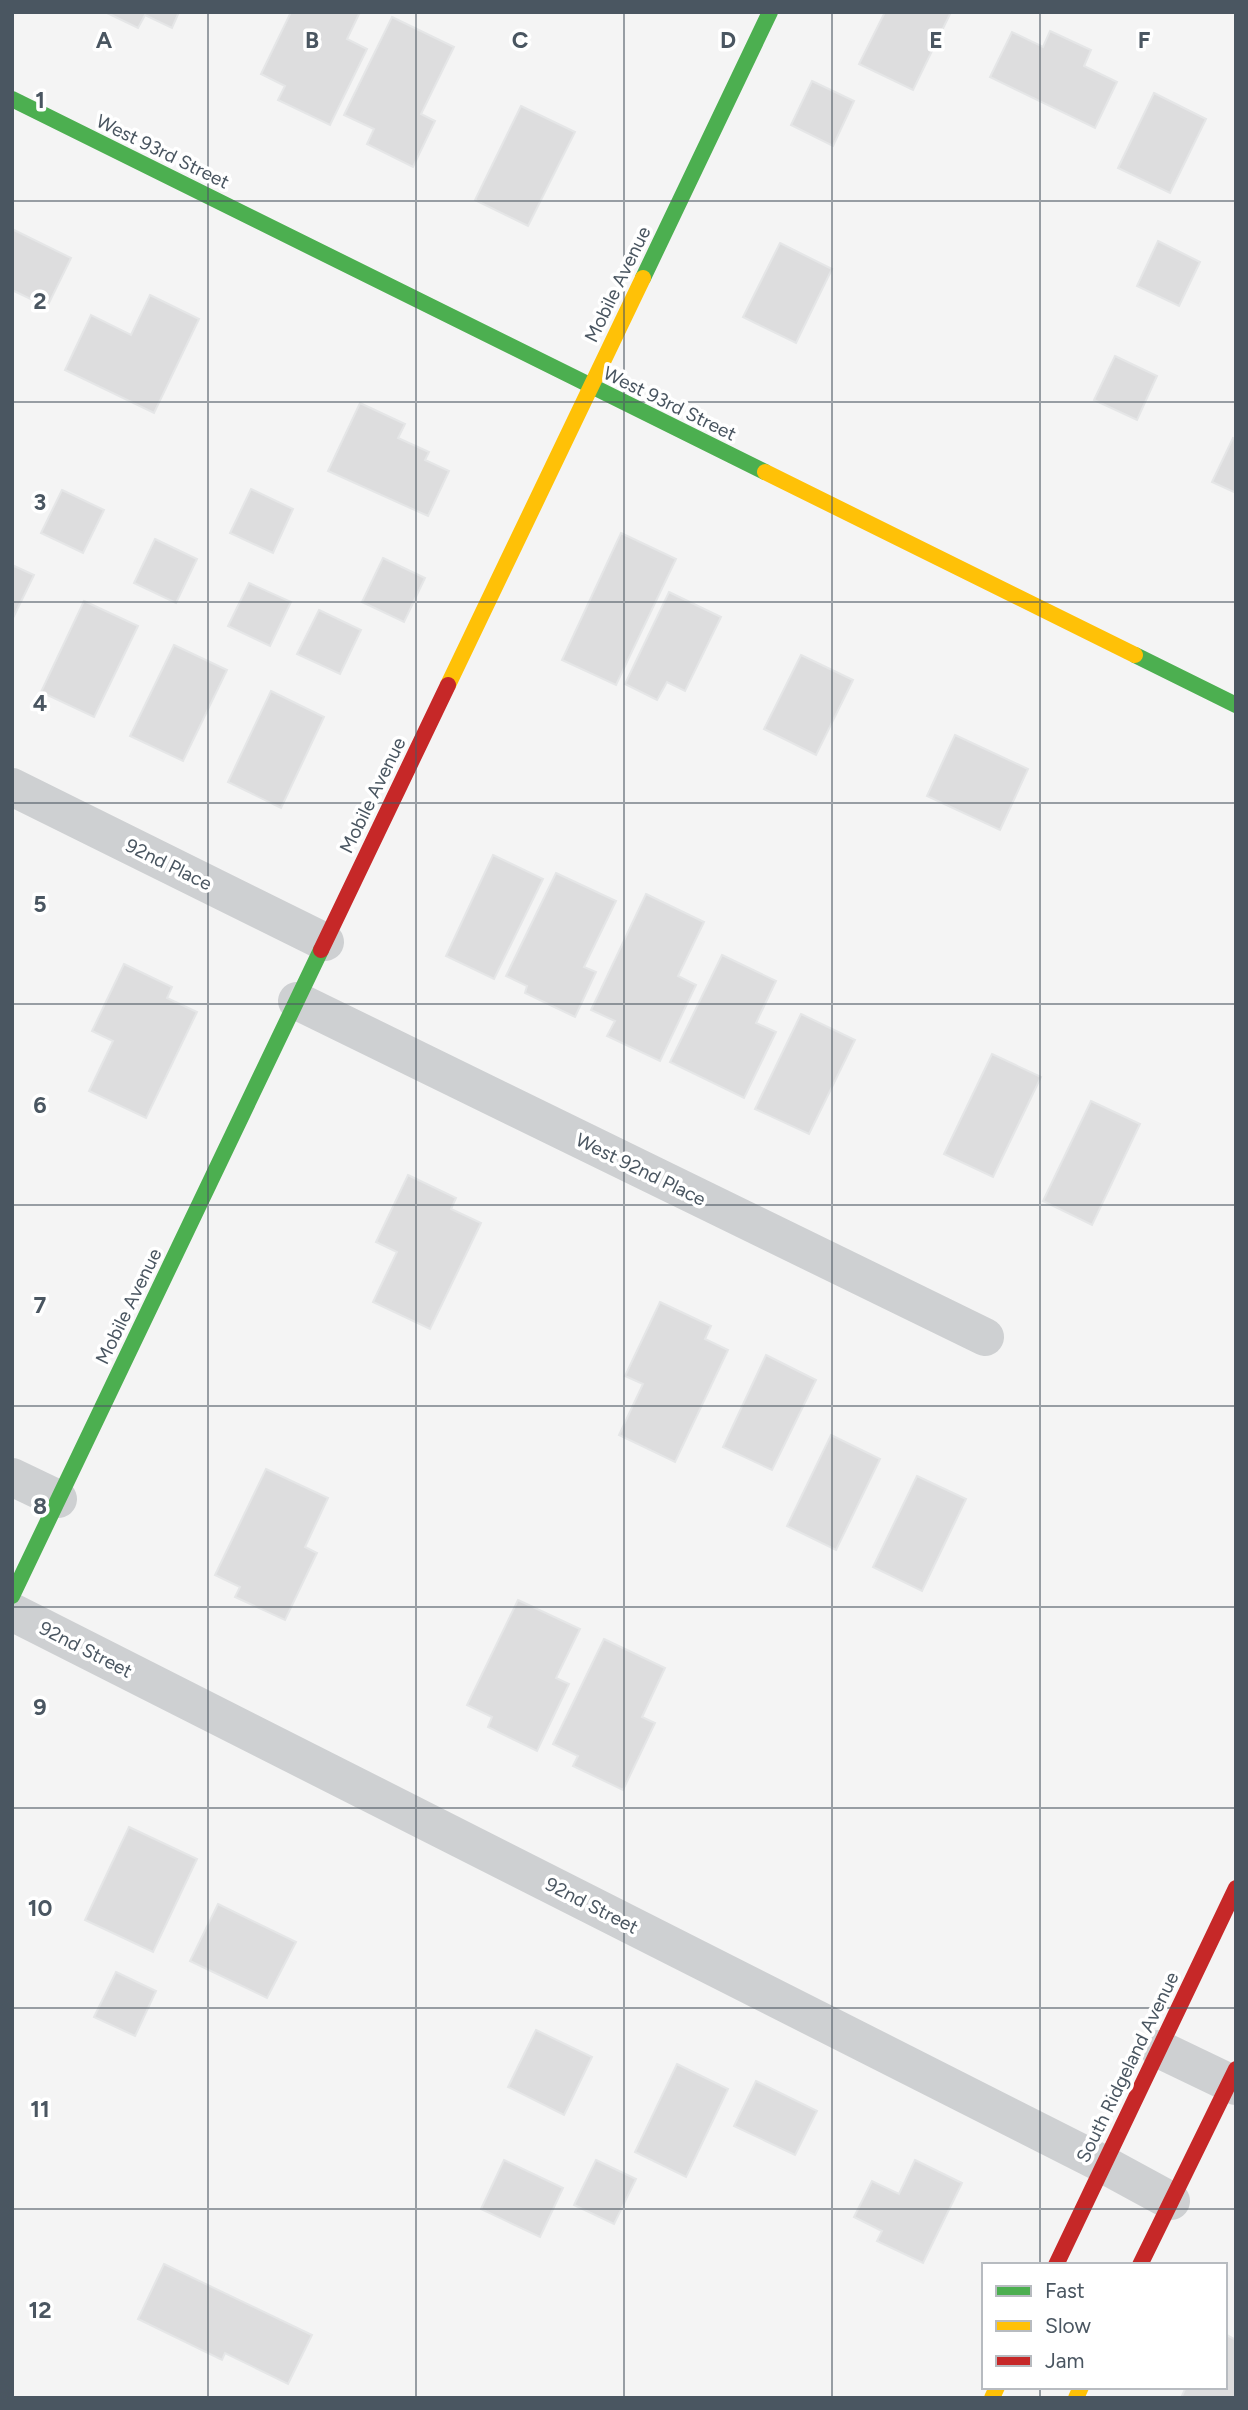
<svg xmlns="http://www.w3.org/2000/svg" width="1248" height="2410" font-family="Figtree,sans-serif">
<rect width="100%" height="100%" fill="#f4f4f4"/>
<g fill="#ddddde" stroke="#e5e6e7" stroke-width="2">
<path d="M105,12H179L172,28L145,15L138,28Z"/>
<path d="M291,12H360L347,39L367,49L330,125L278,100L285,86L261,74Z"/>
<path d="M885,12H951L913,90L859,64Z"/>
<path d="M392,17L454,47L421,114L435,121L413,167L367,144L374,129L344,115Z"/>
<path d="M1050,31L1091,50L1084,66L1117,82L1095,128L990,77L1012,32L1043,47Z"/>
<path d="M812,81L854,101L833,146L791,125Z"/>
<path d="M1154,93L1206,119L1170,193L1118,168Z"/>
<path d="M521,106L575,132L528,226L475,200Z"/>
<path d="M12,229L71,258L47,307L12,290Z"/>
<path d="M1158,241L1200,262L1179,306L1137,286Z"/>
<path d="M780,243L832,269L796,343L743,317Z"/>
<path d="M150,295L199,319L154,413L65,370L91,315L131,335Z"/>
<path d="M1115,356L1157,376L1137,420L1094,400Z"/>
<path d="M360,403L405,424L398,438L429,452L425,460L449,471L428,516L328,471Z"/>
<path d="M1233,438L1236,439V493L1212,482Z"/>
<path d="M251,489L293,509L273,553L230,533Z"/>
<path d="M62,490L104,510L83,553L41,533Z"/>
<path d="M621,533L676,559L616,685L562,660Z"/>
<path d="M155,539L197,559L176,603L134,583Z"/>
<path d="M383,558L425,578L404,622L362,602Z"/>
<path d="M12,565L34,575L12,620Z"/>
<path d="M249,583L291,602L270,646L228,626Z"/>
<path d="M669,592L721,617L685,691L667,682L657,700L625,684Z"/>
<path d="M84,601L138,626L94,717L41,692Z"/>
<path d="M319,610L361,630L340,674L297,654Z"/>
<path d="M174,645L227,670L183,761L130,736Z"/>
<path d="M801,655L853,680L816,755L764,729Z"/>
<path d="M271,691L324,717L281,808L228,782Z"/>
<path d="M955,735L1028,769L1000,830L927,796Z"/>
<path d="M493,855L543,879L494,979L446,956Z"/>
<path d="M556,873L616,901L584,967L596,972L575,1017L525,993L527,986L506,976Z"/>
<path d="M646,894L704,922L678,976L696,985L660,1061L607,1036L615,1021L591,1010Z"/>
<path d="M722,955L776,981L756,1023L776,1032L744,1098L670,1062Z"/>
<path d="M124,964L172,987L167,998L197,1012L146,1118L89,1091L113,1041L92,1031Z"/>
<path d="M801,1014L855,1040L809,1134L755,1109Z"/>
<path d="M992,1054L1041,1077L993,1177L944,1154Z"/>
<path d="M1091,1101L1140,1124L1092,1225L1043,1201Z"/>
<path d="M408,1175L456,1198L451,1209L481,1223L430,1329L373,1302L397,1252L376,1242Z"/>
<path d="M660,1302L711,1326L705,1339L728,1350L675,1462L619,1435L643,1384L625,1376Z"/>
<path d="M766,1355L816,1380L772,1470L723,1447Z"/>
<path d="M831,1435L880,1459L836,1550L787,1526Z"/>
<path d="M266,1469L328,1498L305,1547L317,1553L285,1620L235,1597L240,1587L215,1575Z"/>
<path d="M917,1476L966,1499L922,1591L873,1567Z"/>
<path d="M518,1600L580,1629L556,1678L569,1684L537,1751L488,1727L492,1717L467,1705Z"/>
<path d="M604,1639L665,1668L642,1717L655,1723L623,1790L573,1766L578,1756L553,1744Z"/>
<path d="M129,1827L197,1859L153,1952L85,1920Z"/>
<path d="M218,1904L296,1942L267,1998L190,1961Z"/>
<path d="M116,1972L156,1991L135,2036L94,2017Z"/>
<path d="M536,2030L592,2057L564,2115L508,2087Z"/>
<path d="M677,2064L728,2089L686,2177L635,2152Z"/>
<path d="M756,2081L817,2111L795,2155L734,2126Z"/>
<path d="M504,2160L563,2188L540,2237L481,2209Z"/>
<path d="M596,2160L636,2179L614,2224L574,2205Z"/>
<path d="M915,2160L962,2183L923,2263L877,2241L882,2231L854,2217L872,2181L899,2194Z"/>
<path d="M164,2264L312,2335L288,2384L225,2353L222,2360L138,2319Z"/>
<path d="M1225,2334L1236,2340V2398H1181L1186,2387H1225Z"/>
</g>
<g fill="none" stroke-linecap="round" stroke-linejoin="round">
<g stroke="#ced0d2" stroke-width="38">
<path d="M12,787L325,942"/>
<path d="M297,1001L985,1337"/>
<path d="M12,1477L58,1499"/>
<path d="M12,1612L1103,2164L1171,2201"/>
<path d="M1159,2049L1236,2086"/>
</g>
<g stroke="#4caf50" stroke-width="16">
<path d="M12,99L765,472"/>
<path d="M643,278L770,12"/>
<path d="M1135,655L1236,705"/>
<path d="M12,1596L321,950"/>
</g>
<g stroke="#ffc107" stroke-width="16">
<path d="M765,472L1135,655"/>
<path d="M448,685L643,278"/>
<path d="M992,2398L997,2387"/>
<path d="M1076,2398L1081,2387"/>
</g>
<g stroke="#c62828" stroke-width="16">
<path d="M321,950L448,685"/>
<path d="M1056,2265L1236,1888"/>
<path d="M1140,2265L1236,2069"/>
</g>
</g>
<path fill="none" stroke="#4a5661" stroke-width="2" stroke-opacity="0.55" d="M208,12V2398M416,12V2398M624,12V2398M832,12V2398M1040,12V2265M12,201H1236M12,402H1236M12,602H1236M12,803H1236M12,1004H1236M12,1205H1236M12,1406H1236M12,1607H1236M12,1808H1236M12,2008H1236M12,2209H1236M1040,2387V2398"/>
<g text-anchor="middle" stroke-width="7" stroke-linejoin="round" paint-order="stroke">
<g font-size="19" fill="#4a5661" stroke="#fff">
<text transform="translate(163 151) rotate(26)" y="7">West 93rd Street</text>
<text transform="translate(617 284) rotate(-64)" y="7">Mobile Avenue</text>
<text transform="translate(670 403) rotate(26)" y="7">West 93rd Street</text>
<text transform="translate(372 795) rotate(-64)" y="7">Mobile Avenue</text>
<text transform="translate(169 864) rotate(26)" y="7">92nd Place</text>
<text transform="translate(641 1169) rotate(26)" y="7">West 92nd Place</text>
<text transform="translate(128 1306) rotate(-64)" y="7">Mobile Avenue</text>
<text transform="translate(86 1649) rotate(27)" y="7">92nd Street</text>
<text transform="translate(592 1905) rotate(27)" y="7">92nd Street</text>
<text transform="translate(1127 2067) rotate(-64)" y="7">South Ridgeland Avenue</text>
</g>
</g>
<g font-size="23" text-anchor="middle" font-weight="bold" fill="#4a5661" stroke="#fff" stroke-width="7" stroke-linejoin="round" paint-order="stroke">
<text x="104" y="48">A</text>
<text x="312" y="48">B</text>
<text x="520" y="48">C</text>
<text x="728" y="48">D</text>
<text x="936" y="48">E</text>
<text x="1144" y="48">F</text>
<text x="40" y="108">1</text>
<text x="40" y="309">2</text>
<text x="40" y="510">3</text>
<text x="40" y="711">4</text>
<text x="40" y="912">5</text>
<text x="40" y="1113">6</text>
<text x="40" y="1313">7</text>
<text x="40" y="1514">8</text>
<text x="40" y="1715">9</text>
<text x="40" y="1916">10</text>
<text x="40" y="2117">11</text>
<text x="40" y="2318">12</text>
</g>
<rect width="1248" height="2410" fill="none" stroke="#4a5661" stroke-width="28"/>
<rect x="982" y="2263" width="245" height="126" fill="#ffffff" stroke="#b7bbc0" stroke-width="2"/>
<rect x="996" y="2286" width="35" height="10" fill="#4caf50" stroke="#b7bbc0" stroke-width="2"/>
<text x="1045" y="2298" font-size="21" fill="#4a5661">Fast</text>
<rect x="996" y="2321" width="35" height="10" fill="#ffc107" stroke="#b7bbc0" stroke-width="2"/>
<text x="1045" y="2333" font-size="21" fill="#4a5661">Slow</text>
<rect x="996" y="2356" width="35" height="10" fill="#c62828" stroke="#b7bbc0" stroke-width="2"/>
<text x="1045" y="2368" font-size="21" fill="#4a5661">Jam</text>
</svg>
